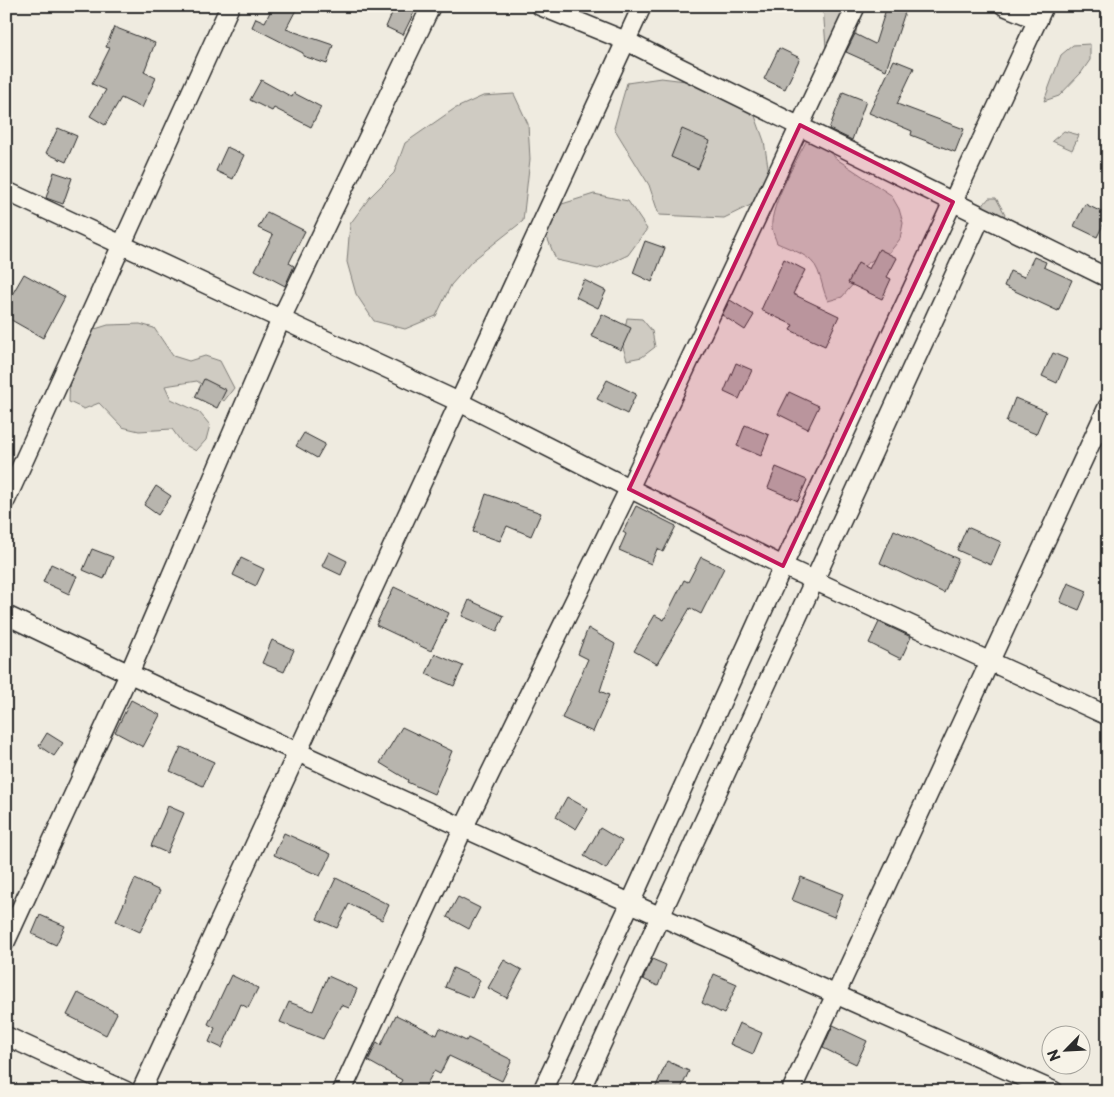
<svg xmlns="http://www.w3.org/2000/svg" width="1114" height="1097" font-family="'Playpen Sans',sans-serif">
<rect width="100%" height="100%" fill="#efebe0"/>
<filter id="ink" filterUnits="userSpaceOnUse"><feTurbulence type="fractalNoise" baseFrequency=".02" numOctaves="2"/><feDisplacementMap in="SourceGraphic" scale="10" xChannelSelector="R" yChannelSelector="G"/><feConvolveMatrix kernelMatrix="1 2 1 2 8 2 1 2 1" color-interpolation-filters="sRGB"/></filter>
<g filter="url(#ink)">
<g fill="#cfcbc2" stroke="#7d7b76">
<path d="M823,6H859L855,41L842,53L826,48Z"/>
<path d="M1102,6H1108V40L1101,21Z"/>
<path d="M1090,44V60L1081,73L1059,96L1044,101L1061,55L1073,45Z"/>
<path d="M661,78L694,82L754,113L764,141L769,173L755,203L724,218L659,215L649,185L614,128L627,83Z"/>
<path d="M514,94L528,124L530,159L523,221L472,261L451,285L436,316L405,329L374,321L356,294L347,262L350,224L370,197L394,173L405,143L454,109L483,96Z"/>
<path d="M1064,131L1079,135L1072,150L1052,141Z"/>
<path d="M810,134L838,160L891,195L899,209L903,223L900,239L889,253L874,259L861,268L855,282L842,297L828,301C823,291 822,281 818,271C812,255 792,250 777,243C775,238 773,233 772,228C769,206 800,154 810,134Z"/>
<path d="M594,194L628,201L647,229L628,255L598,269L556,260L545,232L562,204Z"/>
<path d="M989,198H996L1005,214L1001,222L983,211L984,204Z"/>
<path d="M627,318L642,319L652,331L655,347L642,357L627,360L622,344Z"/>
<path d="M140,324L154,328L173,356L189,361L205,356L220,361L234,388L224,401L197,381L165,386L171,399L199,412L210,425L206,440L196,451L182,443L172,429L139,431L122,427L99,403L84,409L69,402L70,368L92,330L108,325Z"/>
</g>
<g fill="#b8b5ae" stroke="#2b2b2b">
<path d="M273,6H298L286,29L333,45L327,64L303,56V53L252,27L256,18L265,22Z"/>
<path d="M395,6H417L403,35L386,27Z"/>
<path d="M887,6H907L886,70L846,52L855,34L875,44Z"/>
<path d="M114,27L155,43L144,72L156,78L142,108L121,98L105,125L90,116L106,90L92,84L110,48L106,47Z"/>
<path d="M779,48L800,58L785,89L764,79Z"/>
<path d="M894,60L914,68L897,104L964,129L955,152L911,135L912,131L869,113Z"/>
<path d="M261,80L292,97L294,93L321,107L311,127L274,108L272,111L250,100Z"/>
<path d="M843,92L866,101L852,140L829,129Z"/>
<path d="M58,128L77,136L66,162L46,153Z"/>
<path d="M682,129L710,141L698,169L671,157Z"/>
<path d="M227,147L244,155L233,179L216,171Z"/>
<path d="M54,172L72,178L63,204L46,198Z"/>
<path d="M1085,204L1108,215L1097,237L1074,226Z"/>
<path d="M267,212L305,231L289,263L294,266L285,286L255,270L273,235L258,228Z"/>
<path d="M645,241L665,248L652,282L633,273Z"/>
<path d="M879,249L897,258L887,277L891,279L882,299L848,283L858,263L869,269Z"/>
<path d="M1034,257L1046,262L1044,267L1072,280L1058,311L1004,286L1010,271L1024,277Z"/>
<path d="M784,259L805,270L793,294L839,316L825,346L790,330L793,325L761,310Z"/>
<path d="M24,274L65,297L43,338L6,317V305Z"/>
<path d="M584,280L606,291L598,308L576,297Z"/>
<path d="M730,300L754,315L745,330L722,315Z"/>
<path d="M602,314L631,328L621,350L591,336Z"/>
<path d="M1053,353L1067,359L1057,383L1042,376Z"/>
<path d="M736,363L752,370L739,399L724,392Z"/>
<path d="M204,379L226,390L217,408L195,397Z"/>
<path d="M607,380L636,394L627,414L597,399Z"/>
<path d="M789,392L819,406L808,429L778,414Z"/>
<path d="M1015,398L1046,411L1036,434L1006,422Z"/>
<path d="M745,425L769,435L761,456L737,446Z"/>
<path d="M304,433L325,444L317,458L296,446Z"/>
<path d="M776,467L807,480L798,501L768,488Z"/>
<path d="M156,486L171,496L158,515L144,505Z"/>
<path d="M486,494L541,513L531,536L507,526L500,541L473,532Z"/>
<path d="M636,506L676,526L663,552L657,549L651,564L619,550L626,534L623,532Z"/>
<path d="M967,527L1001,542L991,565L957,550Z"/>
<path d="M894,530L958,559L944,593L880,563Z"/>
<path d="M92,549L113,557L104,579L83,570Z"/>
<path d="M329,552L347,561L341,575L322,566Z"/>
<path d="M701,557L724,568L701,614L690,608L657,664L634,651L655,615L664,620L684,580L688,582Z"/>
<path d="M241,558L264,569L256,586L233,575Z"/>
<path d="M51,564L77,576L69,594L43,582Z"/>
<path d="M1068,583L1087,591L1079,610L1060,602Z"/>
<path d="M394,587L449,613L431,651L376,625Z"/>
<path d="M469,600L504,616L497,631L462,616Z"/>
<path d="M879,622L911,637L901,659L869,643Z"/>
<path d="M588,628L615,644L600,691L609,695L593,732L562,718L588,659L578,654Z"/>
<path d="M272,640L294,650L284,672L262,663Z"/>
<path d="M435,654L463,666L454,686L426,674Z"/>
<path d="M131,700L160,715L143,747L115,732Z"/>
<path d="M402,727L452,751L434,794L407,782L408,780L380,763Z"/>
<path d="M47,733L63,743L54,756L39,746Z"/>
<path d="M181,747L214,762L203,786L170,771Z"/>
<path d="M567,797L588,809L576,829L556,817Z"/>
<path d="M168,806L184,813L167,853L151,846Z"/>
<path d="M600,828L622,841L606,869L584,856Z"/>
<path d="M284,833L331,854L320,876L274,855Z"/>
<path d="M801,877L843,894L834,917L792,900Z"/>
<path d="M336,878L389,905L382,920L349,904L337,928L317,919Z"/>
<path d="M135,879L160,891L140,932L116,921Z"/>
<path d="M458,897L480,908L469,929L447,917Z"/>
<path d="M40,915L65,926L56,945L32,934Z"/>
<path d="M652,959L666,965L658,986L643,979Z"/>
<path d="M504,960L522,970L507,998L488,988Z"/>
<path d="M453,968L480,980L472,998L445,987Z"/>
<path d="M714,974L737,984L724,1014L702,1003Z"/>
<path d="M231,975L258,988L248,1008L241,1004L222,1048L209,1042L215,1028L208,1024Z"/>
<path d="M328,976L357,989L349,1008L341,1005L323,1039L280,1022L289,1002L313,1011Z"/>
<path d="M78,993L117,1013L106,1035L67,1015Z"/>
<path d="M396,1015L437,1035L440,1028L466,1041L468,1038L512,1060L502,1081L449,1056L440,1074L434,1071L423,1091H396L402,1080L368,1061L377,1042L381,1045Z"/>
<path d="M739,1023L762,1033L753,1054L730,1044Z"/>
<path d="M833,1025L867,1041L856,1064L823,1048Z"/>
<path d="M667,1061L689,1071L680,1091H654Z"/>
</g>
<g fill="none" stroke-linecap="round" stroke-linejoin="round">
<g stroke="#2b2b2b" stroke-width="21">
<g id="street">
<path d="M540,6L626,41L1108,278"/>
<path d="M1004,6L1038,20"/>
<path d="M6,191L459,402L783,566L1108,716"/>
<path d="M6,500L230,6"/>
<path d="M6,615C352,781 703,936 1054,1091"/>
<path d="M6,941L129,674L281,319L431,6"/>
<path d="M6,1036L126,1091"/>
<path d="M141,1091L642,6"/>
<path d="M342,1091L464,827L629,489L856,6"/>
<path d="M542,1091L630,904L783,566L1044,6"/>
<path d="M580,1091L981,217"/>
<path d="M791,1091L1108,406"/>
</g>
</g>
<use href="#street" stroke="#f7f3e8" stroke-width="18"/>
</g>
</g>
<path fill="#c2185b" fill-opacity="0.2" stroke="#c2185b" stroke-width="4" stroke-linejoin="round" d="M800,125L953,202L783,566L629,489Z"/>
<rect width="1114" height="1097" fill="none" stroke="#f7f3e8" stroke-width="25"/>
<rect x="12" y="12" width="1089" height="1072" fill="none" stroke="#2b2b2b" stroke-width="2" filter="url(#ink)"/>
<g transform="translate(1066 1050) rotate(246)"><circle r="24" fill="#f7f3e8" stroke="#a5a39c"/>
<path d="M0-4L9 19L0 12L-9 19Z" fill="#2b2b2b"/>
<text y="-8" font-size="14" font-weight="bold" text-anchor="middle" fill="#2b2b2b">N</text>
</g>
</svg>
